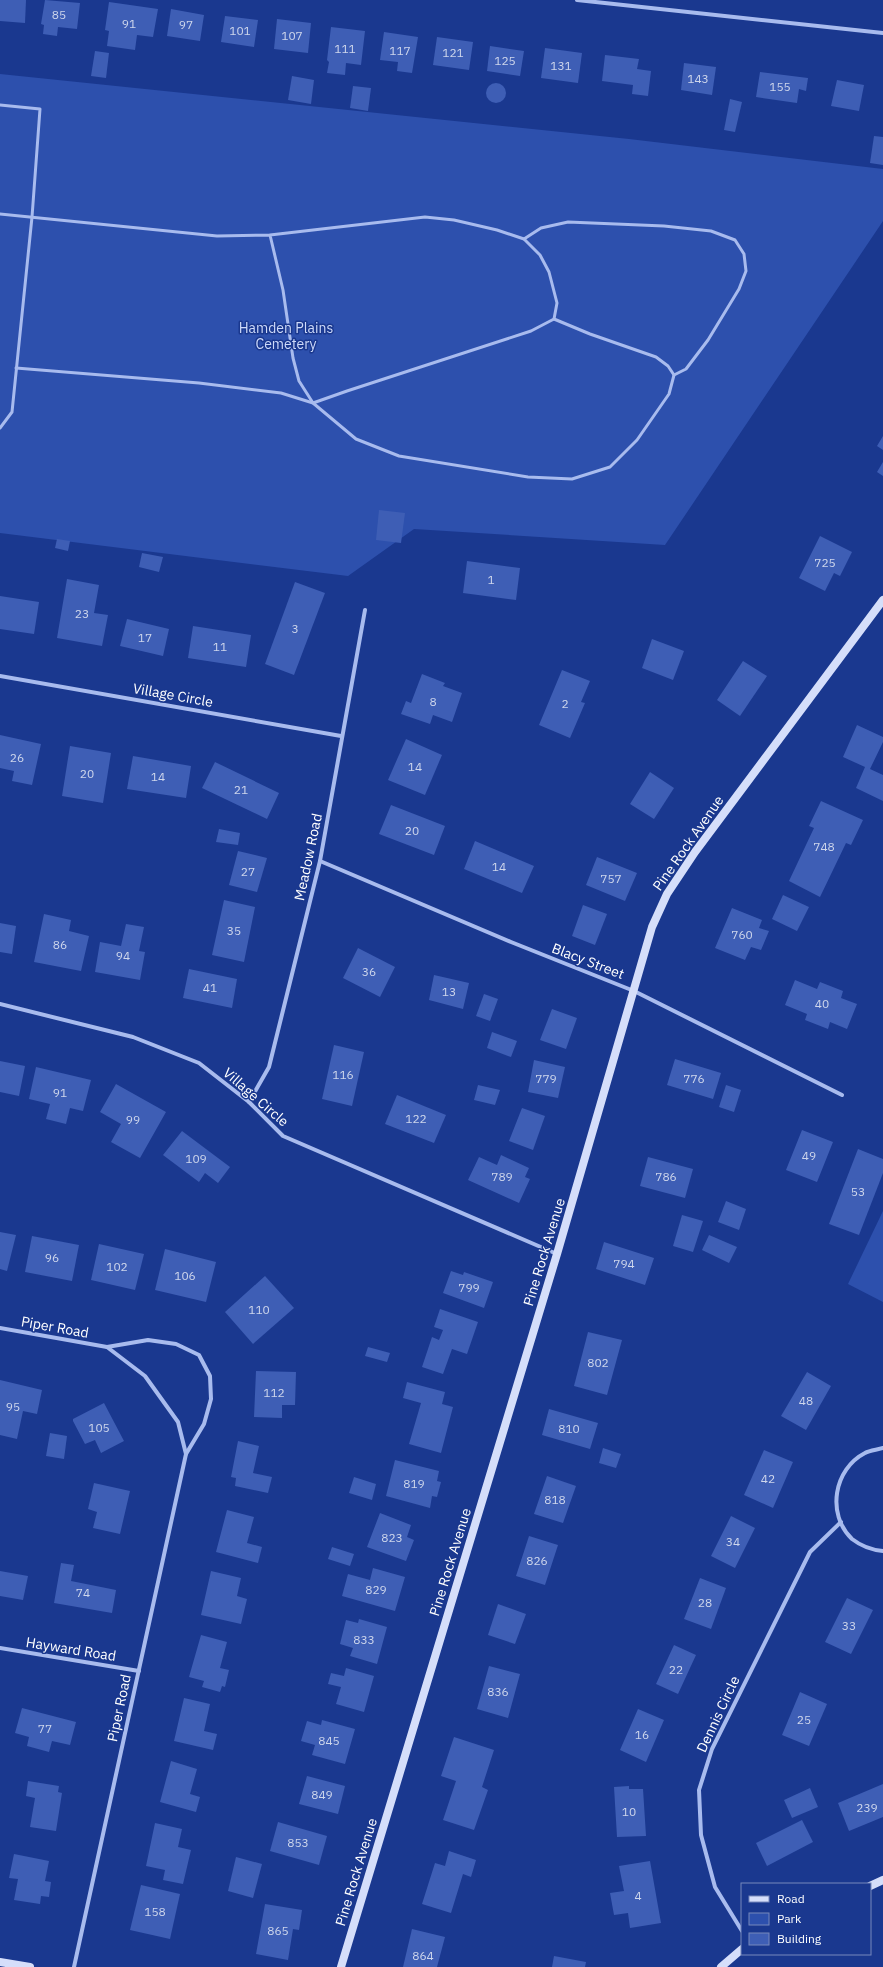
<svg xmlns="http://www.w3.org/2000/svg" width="883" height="1967" font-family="'IBM Plex Sans',sans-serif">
<rect width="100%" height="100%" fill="#1a388f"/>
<g fill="#2d50ad">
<path d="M0,74L629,139L883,169V221L665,545L414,529L348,576L0,533Z"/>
<path d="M883,1211V1302L848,1284Z"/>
</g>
<g fill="#3e5eb5">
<path d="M0,0H26L25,23L0,21Z"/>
<path d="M45,0L80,3L77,29L58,27L57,36L43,34L44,25L41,24Z"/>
<path d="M109,2L158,9L153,37L137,35L135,50L107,46L109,31L105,30Z"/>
<path d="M171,9L204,15L200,41L167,36Z"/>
<path d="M225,16L258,20L254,47L221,42Z"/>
<path d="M277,19L311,23L308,53L274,49Z"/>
<path d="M331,27L365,31L361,65L346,63L345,75L327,73L329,62L327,60Z"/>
<path d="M384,32L418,37L412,73L397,71L398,62L380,60Z"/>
<path d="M437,37L473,42L469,70L433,65Z"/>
<path d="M490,46L524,51L520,76L487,71Z"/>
<path d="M545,48L582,53L578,83L541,78Z"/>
<path d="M95,51L109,53L106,78L91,76Z"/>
<path d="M605,55L639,59L637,69L651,71L648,96L632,94L633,85L602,81Z"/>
<path d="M684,63L716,67L712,95L681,90Z"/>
<path d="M760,72L808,78L806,91L799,89L797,103L756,97Z"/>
<path d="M292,76L314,80L311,104L288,100Z"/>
<path d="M837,80L864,85L859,111L831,106Z"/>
<circle cx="496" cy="93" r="10"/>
<path d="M353,86L371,88L368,111L350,108Z"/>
<path d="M730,99L742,102L735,132L724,130Z"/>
<path d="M874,136L883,137V165L870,163Z"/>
<path d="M883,436V450L877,446Z"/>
<path d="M883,462V476L877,472Z"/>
<path d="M379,510L405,513L401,543L376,540Z"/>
<path d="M820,536L852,552L840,576L834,573L825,591L799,578Z"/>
<path d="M57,539L70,541L68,551L55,548Z"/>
<path d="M142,553L163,557L159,572L139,567Z"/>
<path d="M467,561L520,568L516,600L463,593Z"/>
<path d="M67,579L99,585L94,613L108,615L102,646L57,638Z"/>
<path d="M295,582L325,593L294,675L265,664Z"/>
<path d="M0,596L39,602L34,634L0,629Z"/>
<path d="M127,619L169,629L163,656L120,646Z"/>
<path d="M193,626L251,635L246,667L188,658Z"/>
<path d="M652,639L684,651L673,680L642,668Z"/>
<path d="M743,661L767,676L740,716L717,700Z"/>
<path d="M562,670L590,681L581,702L585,703L570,738L539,725Z"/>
<path d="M422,674L445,683L443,686L462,693L452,722L433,715L430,724L401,714L406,701L411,703Z"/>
<path d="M857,725L883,737V742L870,769L883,775V801L856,788L865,767L843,757Z"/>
<path d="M0,735L41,744L32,785L12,781L14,771L0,768Z"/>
<path d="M406,739L442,755L425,795L388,780Z"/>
<path d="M70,746L111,753L103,803L62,796Z"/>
<path d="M133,756L191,766L186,798L127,789Z"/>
<path d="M215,762L279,793L267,819L202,788Z"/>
<path d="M650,772L674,788L654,819L630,804Z"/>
<path d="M821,801L863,820L851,845L846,843L820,897L789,881L814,828L809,826Z"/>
<path d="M391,805L445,826L434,855L379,834Z"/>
<path d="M219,829L240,833L238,845L216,842Z"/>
<path d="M475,841L534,866L522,893L464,869Z"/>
<path d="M238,851L267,858L257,892L229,885Z"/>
<path d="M597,857L637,873L625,901L586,885Z"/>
<path d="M783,895L809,907L797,931L772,919Z"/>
<path d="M224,900L255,907L244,962L212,955Z"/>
<path d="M583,905L607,914L595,945L572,936Z"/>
<path d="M732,908L762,920L759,928L769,931L761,950L751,947L745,960L715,948Z"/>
<path d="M44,914L71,920L69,931L89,936L81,971L34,962Z"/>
<path d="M0,923L16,926L12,954L0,952Z"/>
<path d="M126,924L144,927L139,951L145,952L140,980L95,972L100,942L121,946Z"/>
<path d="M358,948L395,967L380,997L343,978Z"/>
<path d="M189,969L237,979L232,1008L183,998Z"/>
<path d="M434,975L469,983L463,1009L429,1000Z"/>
<path d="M795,980L817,989L820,982L843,991L841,998L857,1004L847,1029L830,1022L828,1029L805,1020L807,1014L785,1005Z"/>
<path d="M484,994L498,999L490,1021L476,1016Z"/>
<path d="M552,1009L577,1018L566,1049L540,1040Z"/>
<path d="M492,1032L517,1041L511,1057L487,1048Z"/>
<path d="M334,1045L364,1052L352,1106L322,1099Z"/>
<path d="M675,1059L721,1073L713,1099L667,1085Z"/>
<path d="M534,1060L565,1067L558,1098L528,1092Z"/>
<path d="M0,1061L25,1066L19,1096L0,1092Z"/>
<path d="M36,1067L91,1080L83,1111L70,1108L66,1124L46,1119L50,1104L29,1099Z"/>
<path d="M116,1084L166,1112L140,1158L111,1142L121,1124L100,1112Z"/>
<path d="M478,1085L500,1090L495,1105L474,1100Z"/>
<path d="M726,1085L741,1090L734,1112L719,1107Z"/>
<path d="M397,1095L446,1115L434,1143L385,1124Z"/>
<path d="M522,1108L545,1116L533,1150L509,1141Z"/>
<path d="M802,1130L833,1142L817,1182L786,1170Z"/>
<path d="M182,1131L230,1167L218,1183L205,1173L199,1182L163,1155Z"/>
<path d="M858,1149L883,1159V1173L859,1235L829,1224Z"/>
<path d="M501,1155L529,1168L525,1177L530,1179L519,1203L468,1180L479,1157L497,1165Z"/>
<path d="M648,1157L693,1169L685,1198L640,1186Z"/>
<path d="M726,1201L746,1209L739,1230L718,1222Z"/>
<path d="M682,1215L703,1221L693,1252L673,1246Z"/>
<path d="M0,1232L16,1235L7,1271L0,1269Z"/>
<path d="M709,1235L737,1247L729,1263L702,1250Z"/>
<path d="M32,1236L79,1245L72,1281L25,1272Z"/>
<path d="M604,1242L654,1258L645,1285L596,1269Z"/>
<path d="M99,1244L144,1254L135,1290L91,1280Z"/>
<path d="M165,1249L216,1262L206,1302L155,1290Z"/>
<path d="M451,1271L463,1275L464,1272L493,1282L484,1308L443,1293Z"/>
<path d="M265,1276L294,1308L253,1344L225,1312Z"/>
<path d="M440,1309L478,1322L467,1354L452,1349L443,1374L422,1367L432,1337L439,1340L443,1330L434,1327Z"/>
<path d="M588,1332L622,1340L607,1395L574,1386Z"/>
<path d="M368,1347L390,1353L387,1362L365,1356Z"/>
<path d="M256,1371L296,1372L295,1405H282V1418L254,1417Z"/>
<path d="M807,1372L831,1386L806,1430L781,1416Z"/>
<path d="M0,1380L42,1390L37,1414L23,1411L17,1439L0,1435Z"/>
<path d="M407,1382L445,1392L442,1404L453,1407L441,1453L409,1444L421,1403L403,1398Z"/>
<path d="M104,1403L124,1441L101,1453L95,1440L85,1444L73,1421V1419Z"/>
<path d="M549,1409L598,1423L590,1449L542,1435Z"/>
<path d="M50,1433L67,1436L64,1459L46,1456Z"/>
<path d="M238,1441L259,1446L253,1473L272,1477L268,1493L235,1486L236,1478L231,1477Z"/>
<path d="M603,1448L621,1454L616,1468L599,1463Z"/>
<path d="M764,1450L793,1462L773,1508L744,1495Z"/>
<path d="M395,1460L439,1471L437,1481L441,1482L437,1497L432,1496L430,1508L386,1496Z"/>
<path d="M547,1476L576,1486L563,1523L534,1514Z"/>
<path d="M354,1477L376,1484L372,1500L349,1493Z"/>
<path d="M94,1483L130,1491L120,1534L93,1528L97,1512L88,1509Z"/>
<path d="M227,1510L254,1517L247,1543L262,1547L258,1563L216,1552Z"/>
<path d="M380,1513L411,1525L407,1537L414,1540L406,1561L367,1547Z"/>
<path d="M731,1516L755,1528L735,1568L711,1556Z"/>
<path d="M529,1536L558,1545L545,1585L516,1576Z"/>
<path d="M332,1547L354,1554L350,1566L328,1559Z"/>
<path d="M61,1563L74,1565L71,1581L116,1590L112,1613L54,1603Z"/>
<path d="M373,1568L405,1577L395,1611L342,1596L348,1574L370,1580Z"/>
<path d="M0,1571L28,1576L23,1600L0,1596Z"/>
<path d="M211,1571L241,1578L237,1596L247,1599L241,1624L201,1615Z"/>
<path d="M700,1578L726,1588L711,1629L684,1619Z"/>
<path d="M847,1598L873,1610L851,1654L825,1642Z"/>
<path d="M498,1604L526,1614L515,1644L488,1635Z"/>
<path d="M359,1619L387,1627L377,1664L350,1656L353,1648L340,1644L346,1620L358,1623Z"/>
<path d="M201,1635L227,1642L220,1668L229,1670L225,1687L222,1686L220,1692L202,1687L204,1681L189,1677Z"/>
<path d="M674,1645L696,1655L678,1694L656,1684Z"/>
<path d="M489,1666L520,1674L508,1718L477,1709Z"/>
<path d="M346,1668L374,1676L364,1712L336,1704L341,1687L328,1684L331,1673L344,1676Z"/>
<path d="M800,1692L827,1704L809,1746L782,1735Z"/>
<path d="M184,1698L210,1704L204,1731L217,1734L213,1750L174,1741Z"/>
<path d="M22,1708L76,1722L70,1745L52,1741L49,1752L27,1746L29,1737L15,1733Z"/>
<path d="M638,1709L664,1720L646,1762L620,1750Z"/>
<path d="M322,1720L355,1729L345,1764L312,1755L315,1745L301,1741L307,1721L321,1725Z"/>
<path d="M454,1737L494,1750L482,1787L488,1790L474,1830L443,1820L456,1781L441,1776Z"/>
<path d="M171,1761L197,1769L190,1794L200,1797L196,1812L160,1802Z"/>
<path d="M307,1776L345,1786L338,1814L299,1804Z"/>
<path d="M28,1781L59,1786L58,1792L62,1793L56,1831L30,1827L35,1798L26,1796Z"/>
<path d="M883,1784V1817L849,1831L838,1803Z"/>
<path d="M629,1786V1789H643L646,1836L617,1837L614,1787Z"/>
<path d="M810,1788L818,1807L792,1818L784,1800Z"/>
<path d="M802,1820L813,1842L767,1866L756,1843Z"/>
<path d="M278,1822L327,1836L319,1865L270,1851Z"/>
<path d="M155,1823L182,1829L178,1847L191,1850L183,1884L163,1880L165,1870L146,1866Z"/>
<path d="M449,1851L476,1860L471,1877L463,1874L451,1913L422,1904L435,1863L445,1866Z"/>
<path d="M14,1854L49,1861L45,1881L51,1882L49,1897L41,1896L40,1904L14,1900L18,1879L9,1878Z"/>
<path d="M236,1857L262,1864L253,1898L228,1891Z"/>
<path d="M650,1861L661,1923L630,1928L628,1913L614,1915L610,1893L624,1891L619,1866Z"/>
<path d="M141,1885L180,1894L170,1939L130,1930Z"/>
<path d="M265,1904L302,1910L299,1930L293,1929L288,1960L256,1954Z"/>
<path d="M412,1929L445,1937L437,1967H403Z"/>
<path d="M554,1956L586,1962L585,1967H552Z"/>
</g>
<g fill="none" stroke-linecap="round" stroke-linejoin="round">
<g stroke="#a8bbee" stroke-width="3">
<path d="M0,105L40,109L32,217L12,412L0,428"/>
<path d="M0,214L217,236L270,235L425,217L454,220L497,230L524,239L540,255L549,272L557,303L554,319L531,331L347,391L313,403L299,381L293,358L283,290L270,235"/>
<path d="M524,239L541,228L568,222L664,226L711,231L735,240L744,254L746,271L739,289L708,340L686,369L674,375"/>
<path d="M16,368L199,383L281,393L313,403L356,439L399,456L528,477L572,479L610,467L637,440L669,394L674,375L668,366L656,357L590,334L554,319"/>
</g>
<g stroke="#a8bbee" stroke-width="4">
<path d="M577,0L883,33"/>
<path d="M0,676L341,736"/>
<path d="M320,861L511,942L634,991L842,1095"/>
<path d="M0,1004L133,1037L199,1063L249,1102L283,1136L557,1254"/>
<path d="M249,1102L269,1067L320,861L365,610"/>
<path d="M0,1328L107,1347L145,1376L178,1422L186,1454L74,1967"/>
<path d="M107,1347L148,1340L176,1344L199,1355L210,1376L211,1399L204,1424L186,1454"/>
<path d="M883,1448C877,1450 870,1450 865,1453C834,1469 826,1514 852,1539C861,1546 872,1550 883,1551"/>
<path d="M0,1648L139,1671"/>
<path d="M742,1931L715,1887L701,1835L699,1790L712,1749L810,1552L841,1522"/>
</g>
<g stroke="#d5defa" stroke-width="8">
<path d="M870,1886L883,1880"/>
<path d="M0,1962L30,1967"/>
<path d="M341,1967L557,1254L652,927L667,894L695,852L883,600"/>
<path d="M721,1967L742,1949"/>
</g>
</g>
<g text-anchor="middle" stroke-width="3" stroke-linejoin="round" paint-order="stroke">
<g font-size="12" fill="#cfd7ec">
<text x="59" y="19">85</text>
<text x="129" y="28">91</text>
<text x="186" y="29">97</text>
<text x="240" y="35">101</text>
<text x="292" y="40">107</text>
<text x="345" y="53">111</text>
<text x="400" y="55">117</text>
<text x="453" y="57">121</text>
<text x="505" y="65">125</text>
<text x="561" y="70">131</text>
<text x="698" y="83">143</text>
<text x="780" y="91">155</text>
<text x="825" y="567">725</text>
<text x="491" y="584">1</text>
<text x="82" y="618">23</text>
<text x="295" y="633">3</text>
<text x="145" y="642">17</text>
<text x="220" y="651">11</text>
<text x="433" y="706">8</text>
<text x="565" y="708">2</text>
<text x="17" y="762">26</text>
<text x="415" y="771">14</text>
<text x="87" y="778">20</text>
<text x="158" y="781">14</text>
<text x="241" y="794">21</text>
<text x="412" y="835">20</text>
<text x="824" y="851">748</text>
<text x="499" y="871">14</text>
<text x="248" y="876">27</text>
<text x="611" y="883">757</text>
<text x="234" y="935">35</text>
<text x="742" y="939">760</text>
<text x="60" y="949">86</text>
<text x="123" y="960">94</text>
<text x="369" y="976">36</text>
<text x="210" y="992">41</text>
<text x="449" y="996">13</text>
<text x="822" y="1008">40</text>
<text x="343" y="1079">116</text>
<text x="546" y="1083">779</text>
<text x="694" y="1083">776</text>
<text x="60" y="1097">91</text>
<text x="416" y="1123">122</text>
<text x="133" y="1124">99</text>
<text x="809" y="1160">49</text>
<text x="196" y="1163">109</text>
<text x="502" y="1181">789</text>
<text x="666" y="1181">786</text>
<text x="858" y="1196">53</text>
<text x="52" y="1262">96</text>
<text x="624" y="1268">794</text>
<text x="117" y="1271">102</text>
<text x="185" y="1280">106</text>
<text x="469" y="1292">799</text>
<text x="259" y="1314">110</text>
<text x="598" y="1367">802</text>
<text x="274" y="1397">112</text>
<text x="806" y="1405">48</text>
<text x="13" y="1411">95</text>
<text x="99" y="1432">105</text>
<text x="569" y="1433">810</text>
<text x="768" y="1483">42</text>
<text x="414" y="1488">819</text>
<text x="555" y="1504">818</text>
<text x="392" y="1542">823</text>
<text x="733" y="1546">34</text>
<text x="537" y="1565">826</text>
<text x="376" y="1594">829</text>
<text x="83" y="1597">74</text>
<text x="705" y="1607">28</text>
<text x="849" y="1630">33</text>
<text x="364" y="1644">833</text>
<text x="676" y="1674">22</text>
<text x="498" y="1696">836</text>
<text x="804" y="1724">25</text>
<text x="45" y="1733">77</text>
<text x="642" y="1739">16</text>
<text x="329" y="1745">845</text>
<text x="322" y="1799">849</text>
<text x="867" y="1812">239</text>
<text x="629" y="1816">10</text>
<text x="298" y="1847">853</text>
<text x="638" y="1900">4</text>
<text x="155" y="1916">158</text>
<text x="278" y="1935">865</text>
<text x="423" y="1960">864</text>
</g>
<g font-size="14" fill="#cedafa" stroke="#1a388f">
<text x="286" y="333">Hamden Plains<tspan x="286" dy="16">Cemetery</tspan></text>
</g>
<g font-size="14" fill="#fff" stroke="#1a388f">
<text transform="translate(173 695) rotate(10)" y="5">Village Circle</text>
<text transform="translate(688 843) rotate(-55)" y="5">Pine Rock Avenue</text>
<text transform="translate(308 857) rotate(-78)" y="5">Meadow Road</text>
<text transform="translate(588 961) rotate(21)" y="5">Blacy Street</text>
<text transform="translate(256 1097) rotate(41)" y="5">Village Circle</text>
<text transform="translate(544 1252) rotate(-73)" y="5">Pine Rock Avenue</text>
<text transform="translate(55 1327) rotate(10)" y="5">Piper Road</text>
<text transform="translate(450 1562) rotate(-73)" y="5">Pine Rock Avenue</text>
<text transform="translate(71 1649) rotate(9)" y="5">Hayward Road</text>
<text transform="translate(119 1708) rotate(-78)" y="5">Piper Road</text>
<text transform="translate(718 1714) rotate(-65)" y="5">Dennis Circle</text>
<text transform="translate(356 1872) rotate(-73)" y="5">Pine Rock Avenue</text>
</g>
</g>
<rect x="741" y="1883" width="130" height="72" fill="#1a388f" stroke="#7688bc"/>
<rect x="749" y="1896" width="20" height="6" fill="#d5defa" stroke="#7688bc"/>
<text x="777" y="1903" font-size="12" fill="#ffffff">Road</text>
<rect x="749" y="1913" width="20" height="12" fill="#2d50ad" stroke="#7688bc"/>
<text x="777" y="1923" font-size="12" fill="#ffffff">Park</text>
<rect x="749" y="1933" width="20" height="12" fill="#3e5eb5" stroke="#7688bc"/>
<text x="777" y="1943" font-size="12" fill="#ffffff">Building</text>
</svg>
